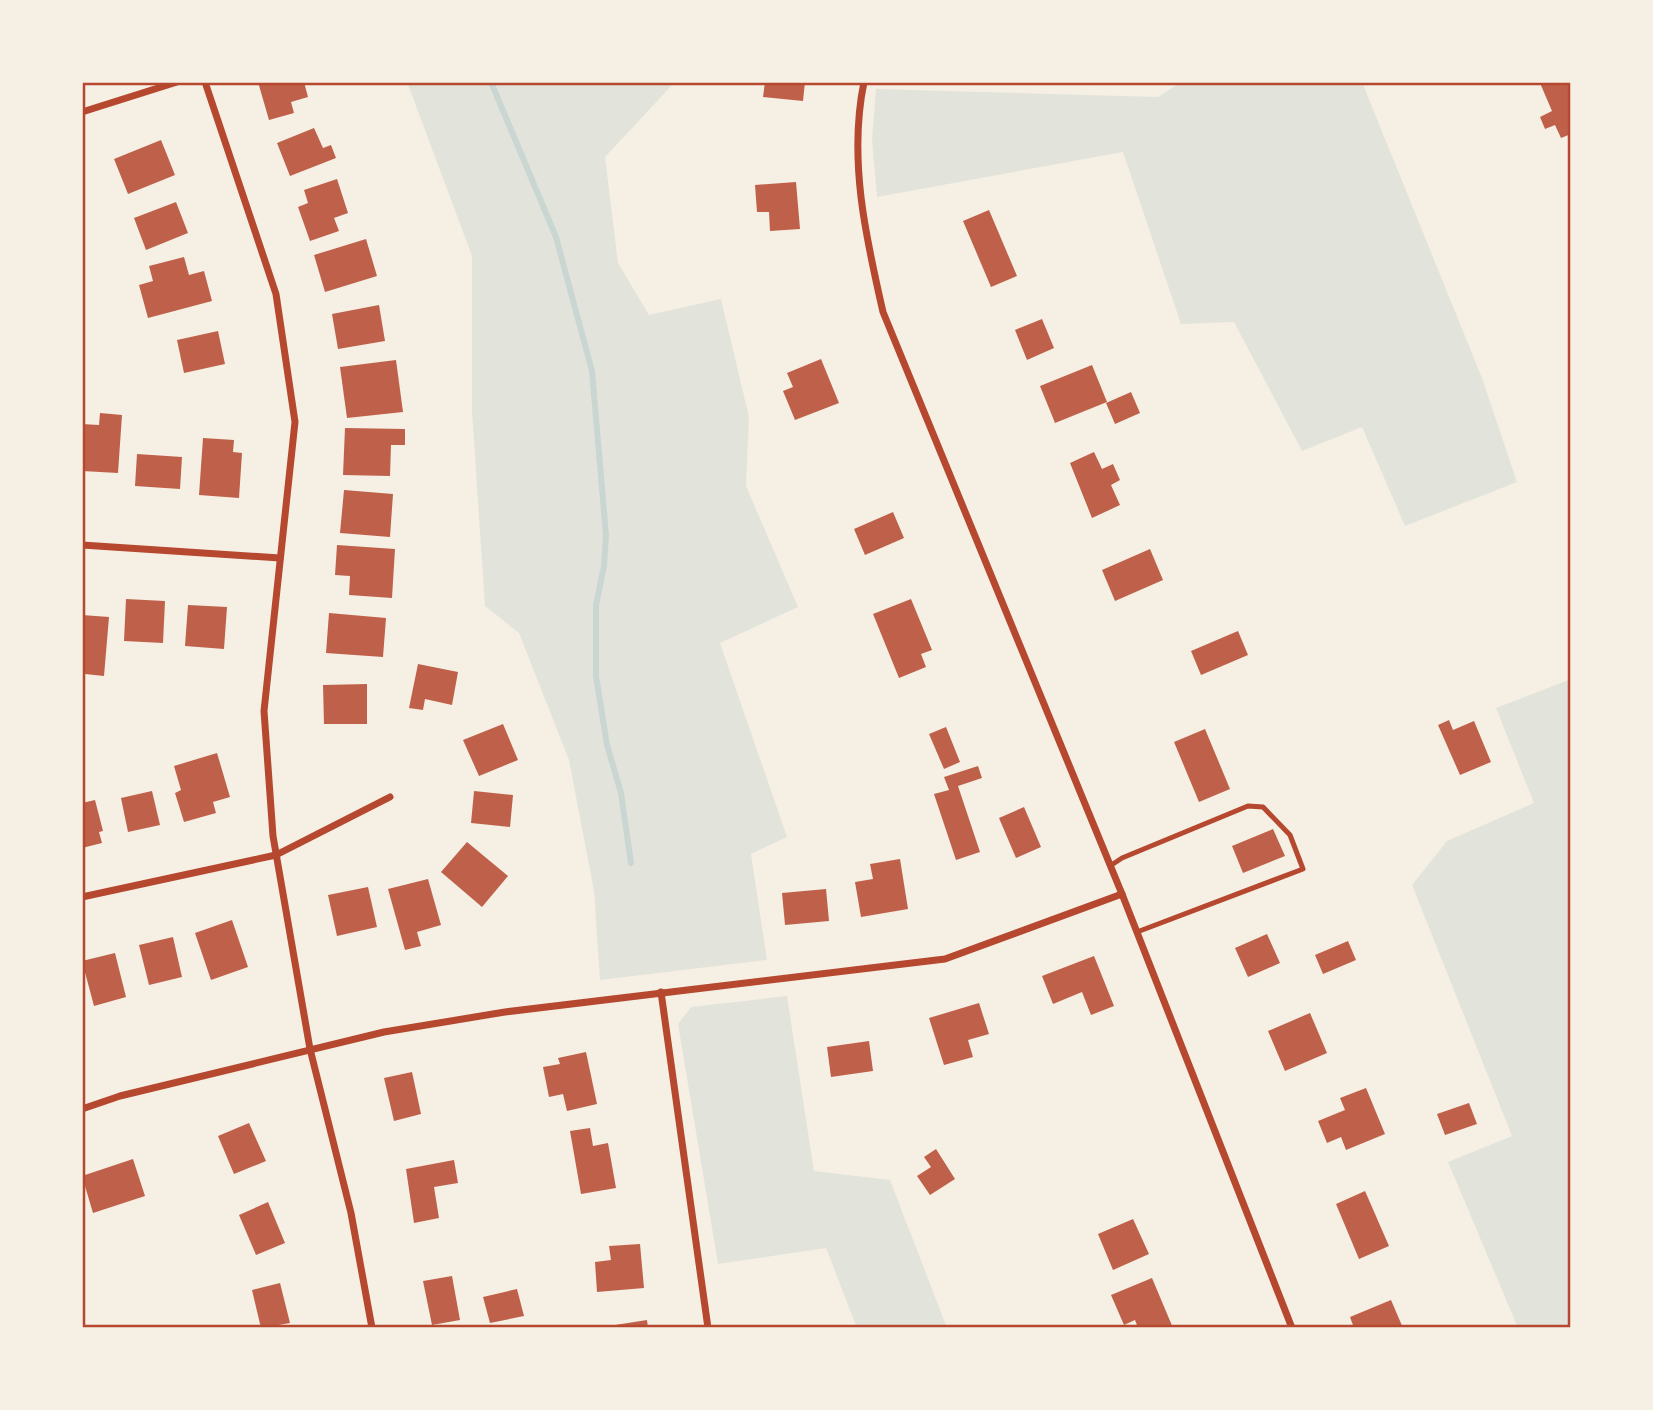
<svg xmlns="http://www.w3.org/2000/svg" width="1653" height="1410" font-family="Roboto,sans-serif">
<rect width="100%" height="100%" fill="#f6efe4"/>
<g fill="#e2e4dc">
<path d="M407,82H675L605,157L618,263L649,315L721,299L749,417L746,486L798,607L720,643L787,837L751,854L767,960L600,980L594,891L569,760L519,633L485,606L472,412V256Z"/>
<path d="M1181,82H1362L1482,378L1517,482L1405,526L1362,427L1302,451L1234,322L1181,324L1123,152L877,197L872,140L876,89L1158,97Z"/>
<path d="M1571,679V1328H1518L1448,1162L1512,1136L1412,885L1447,841L1534,803L1496,708Z"/>
<path d="M787,996L814,1171L890,1180L947,1328H857L826,1248L718,1264L678,1024L691,1007Z"/>
</g>
<g fill="none" stroke-linecap="round" stroke-linejoin="round">
<path stroke="#c9d6d2" stroke-width="6" d="M491,82L556,237L592,371L606,535L604,566L596,605V676L607,745L621,793L631,863"/>
</g>
<g fill="#bf614a">
<path d="M258,82H304L308,97L291,102L294,113L269,120Z"/>
<path d="M765,82H805L803,101L763,97Z"/>
<path d="M1570,82L1571,134L1561,138L1555,125L1545,129L1540,117L1552,111L1540,83Z"/>
<path d="M314,128L323,148L331,145L336,158L290,176L277,143Z"/>
<path d="M161,140L175,175L128,194L114,159Z"/>
<path d="M337,179L348,213L334,218L339,231L310,241L298,207L308,203L304,190Z"/>
<path d="M796,182L800,229L770,231L769,212H757L755,185Z"/>
<path d="M176,202L188,233L146,250L134,218Z"/>
<path d="M989,210L1017,276L991,287L963,221Z"/>
<path d="M366,239L377,276L325,292L314,255Z"/>
<path d="M184,257L189,275L204,271L212,301L148,318L139,285L153,281L149,266Z"/>
<path d="M379,305L385,341L338,349L332,314Z"/>
<path d="M1042,319L1054,348L1027,360L1015,330Z"/>
<path d="M218,331L225,364L184,373L177,340Z"/>
<path d="M821,359L839,403L795,420L783,391L793,387L787,373Z"/>
<path d="M396,360L403,412L347,418L340,367Z"/>
<path d="M1092,365L1107,402L1055,423L1040,386Z"/>
<path d="M1131,392L1140,413L1115,424L1106,403Z"/>
<path d="M100,413L122,415L118,473L82,471V424L99,425Z"/>
<path d="M345,428L405,429V445H391L390,476L343,475Z"/>
<path d="M203,438L234,440L233,452L242,453L239,498L199,495Z"/>
<path d="M1094,452L1102,469L1113,464L1120,480L1111,485L1120,505L1092,518L1070,463Z"/>
<path d="M137,454L182,457L180,489L135,486Z"/>
<path d="M344,490L393,494L390,537L340,533Z"/>
<path d="M893,512L904,538L865,555L854,529Z"/>
<path d="M337,545L395,549L392,598L349,595L350,576L335,575Z"/>
<path d="M1150,549L1163,580L1115,601L1102,570Z"/>
<path d="M126,599L165,601L163,643L124,641Z"/>
<path d="M911,599L932,650L921,654L926,667L899,678L873,614Z"/>
<path d="M188,605L227,607L224,649L185,646Z"/>
<path d="M329,613L386,618L383,657L326,653Z"/>
<path d="M82,615L109,617L104,676L85,674Z"/>
<path d="M1238,631L1248,655L1201,675L1191,651Z"/>
<path d="M418,664L458,672L452,705L425,699L423,710L409,708Z"/>
<path d="M367,684V724H324L323,685Z"/>
<path d="M1449,720L1453,730L1474,721L1491,762L1460,775L1438,725Z"/>
<path d="M503,724L518,760L479,776L463,740Z"/>
<path d="M946,727L960,762L944,769L929,734Z"/>
<path d="M1205,729L1230,789L1199,802L1174,742Z"/>
<path d="M217,753L230,797L213,802L216,813L184,822L175,793L181,790L174,766Z"/>
<path d="M978,766L982,778L958,786L980,852L956,860L934,794L949,790L944,777Z"/>
<path d="M152,791L160,825L128,832L121,798Z"/>
<path d="M474,791L513,795L510,827L471,823Z"/>
<path d="M95,800L103,831L99,832L102,843L82,848V803Z"/>
<path d="M1024,807L1041,847L1016,858L999,818Z"/>
<path d="M1273,829L1285,856L1243,873L1232,846Z"/>
<path d="M467,842L508,876L482,907L441,872Z"/>
<path d="M900,859L908,909L861,917L855,882L873,879L870,864Z"/>
<path d="M428,879L441,925L417,932L421,946L405,950L388,889Z"/>
<path d="M368,887L377,927L337,936L328,895Z"/>
<path d="M826,889L829,921L785,925L782,893Z"/>
<path d="M232,920L248,967L211,980L195,933Z"/>
<path d="M1267,934L1280,963L1248,977L1235,948Z"/>
<path d="M173,937L182,977L149,985L139,945Z"/>
<path d="M1348,941L1356,960L1323,974L1315,955Z"/>
<path d="M115,953L126,997L94,1006L82,961Z"/>
<path d="M1094,956L1114,1006L1091,1015L1082,992L1053,1004L1042,976Z"/>
<path d="M979,1003L989,1034L968,1040L973,1057L944,1065L929,1018Z"/>
<path d="M1310,1013L1327,1053L1285,1071L1268,1031Z"/>
<path d="M869,1041L873,1071L831,1077L827,1047Z"/>
<path d="M586,1052L597,1104L567,1111L563,1094L549,1097L543,1067L560,1064L558,1058Z"/>
<path d="M412,1072L421,1114L394,1121L384,1078Z"/>
<path d="M1366,1088L1385,1134L1346,1150L1341,1137L1327,1143L1318,1121L1345,1110L1340,1098Z"/>
<path d="M1469,1103L1477,1124L1445,1135L1437,1114Z"/>
<path d="M249,1123L266,1161L234,1174L218,1136Z"/>
<path d="M590,1128L593,1146L608,1143L616,1188L581,1194L570,1131Z"/>
<path d="M936,1149L955,1179L930,1195L917,1176L931,1167L924,1157Z"/>
<path d="M133,1159L145,1196L93,1213L82,1176Z"/>
<path d="M454,1160L458,1183L434,1187L439,1218L414,1223L406,1169Z"/>
<path d="M1365,1191L1389,1246L1359,1259L1336,1204Z"/>
<path d="M268,1202L285,1243L256,1255L239,1215Z"/>
<path d="M1133,1219L1149,1254L1113,1270L1098,1234Z"/>
<path d="M640,1244L644,1288L597,1292L595,1262L611,1260L609,1246Z"/>
<path d="M452,1276L460,1320L432,1325L423,1281Z"/>
<path d="M1152,1278L1173,1328H1138L1135,1320L1124,1325L1111,1295Z"/>
<path d="M280,1283L290,1323L261,1328L252,1290Z"/>
<path d="M517,1289L524,1316L490,1323L483,1297Z"/>
<path d="M1391,1300L1403,1328H1354L1350,1317Z"/>
<path d="M647,1320L648,1328H616L615,1325Z"/>
</g>
<g fill="none" stroke-linecap="round" stroke-linejoin="round">
<path stroke="#b5482f" stroke-width="5" d="M1110,866L1122,858L1248,806L1263,807L1290,835L1303,869L1137,932"/>
<g stroke="#b5482f" stroke-width="7">
<path d="M205,82L276,294L295,422L264,711L273,836L310,1049L351,1213L372,1328"/>
<path d="M864,82C848,159 866,238 883,312L1122,894L1292,1328"/>
<path d="M82,112L177,82"/>
<path d="M82,545L280,558"/>
<path d="M82,897L276,855L390,797"/>
<path d="M661,992L708,1328"/>
<path d="M82,1109L120,1096L384,1032L505,1012L945,959L1122,894"/>
</g>
</g>
<rect width="1653" height="1410" fill="none" stroke="#f6efe4" stroke-width="168"/>
<rect x="84" y="84" width="1485" height="1242" fill="none" stroke="#b5482f" stroke-width="2.5"/>
</svg>
